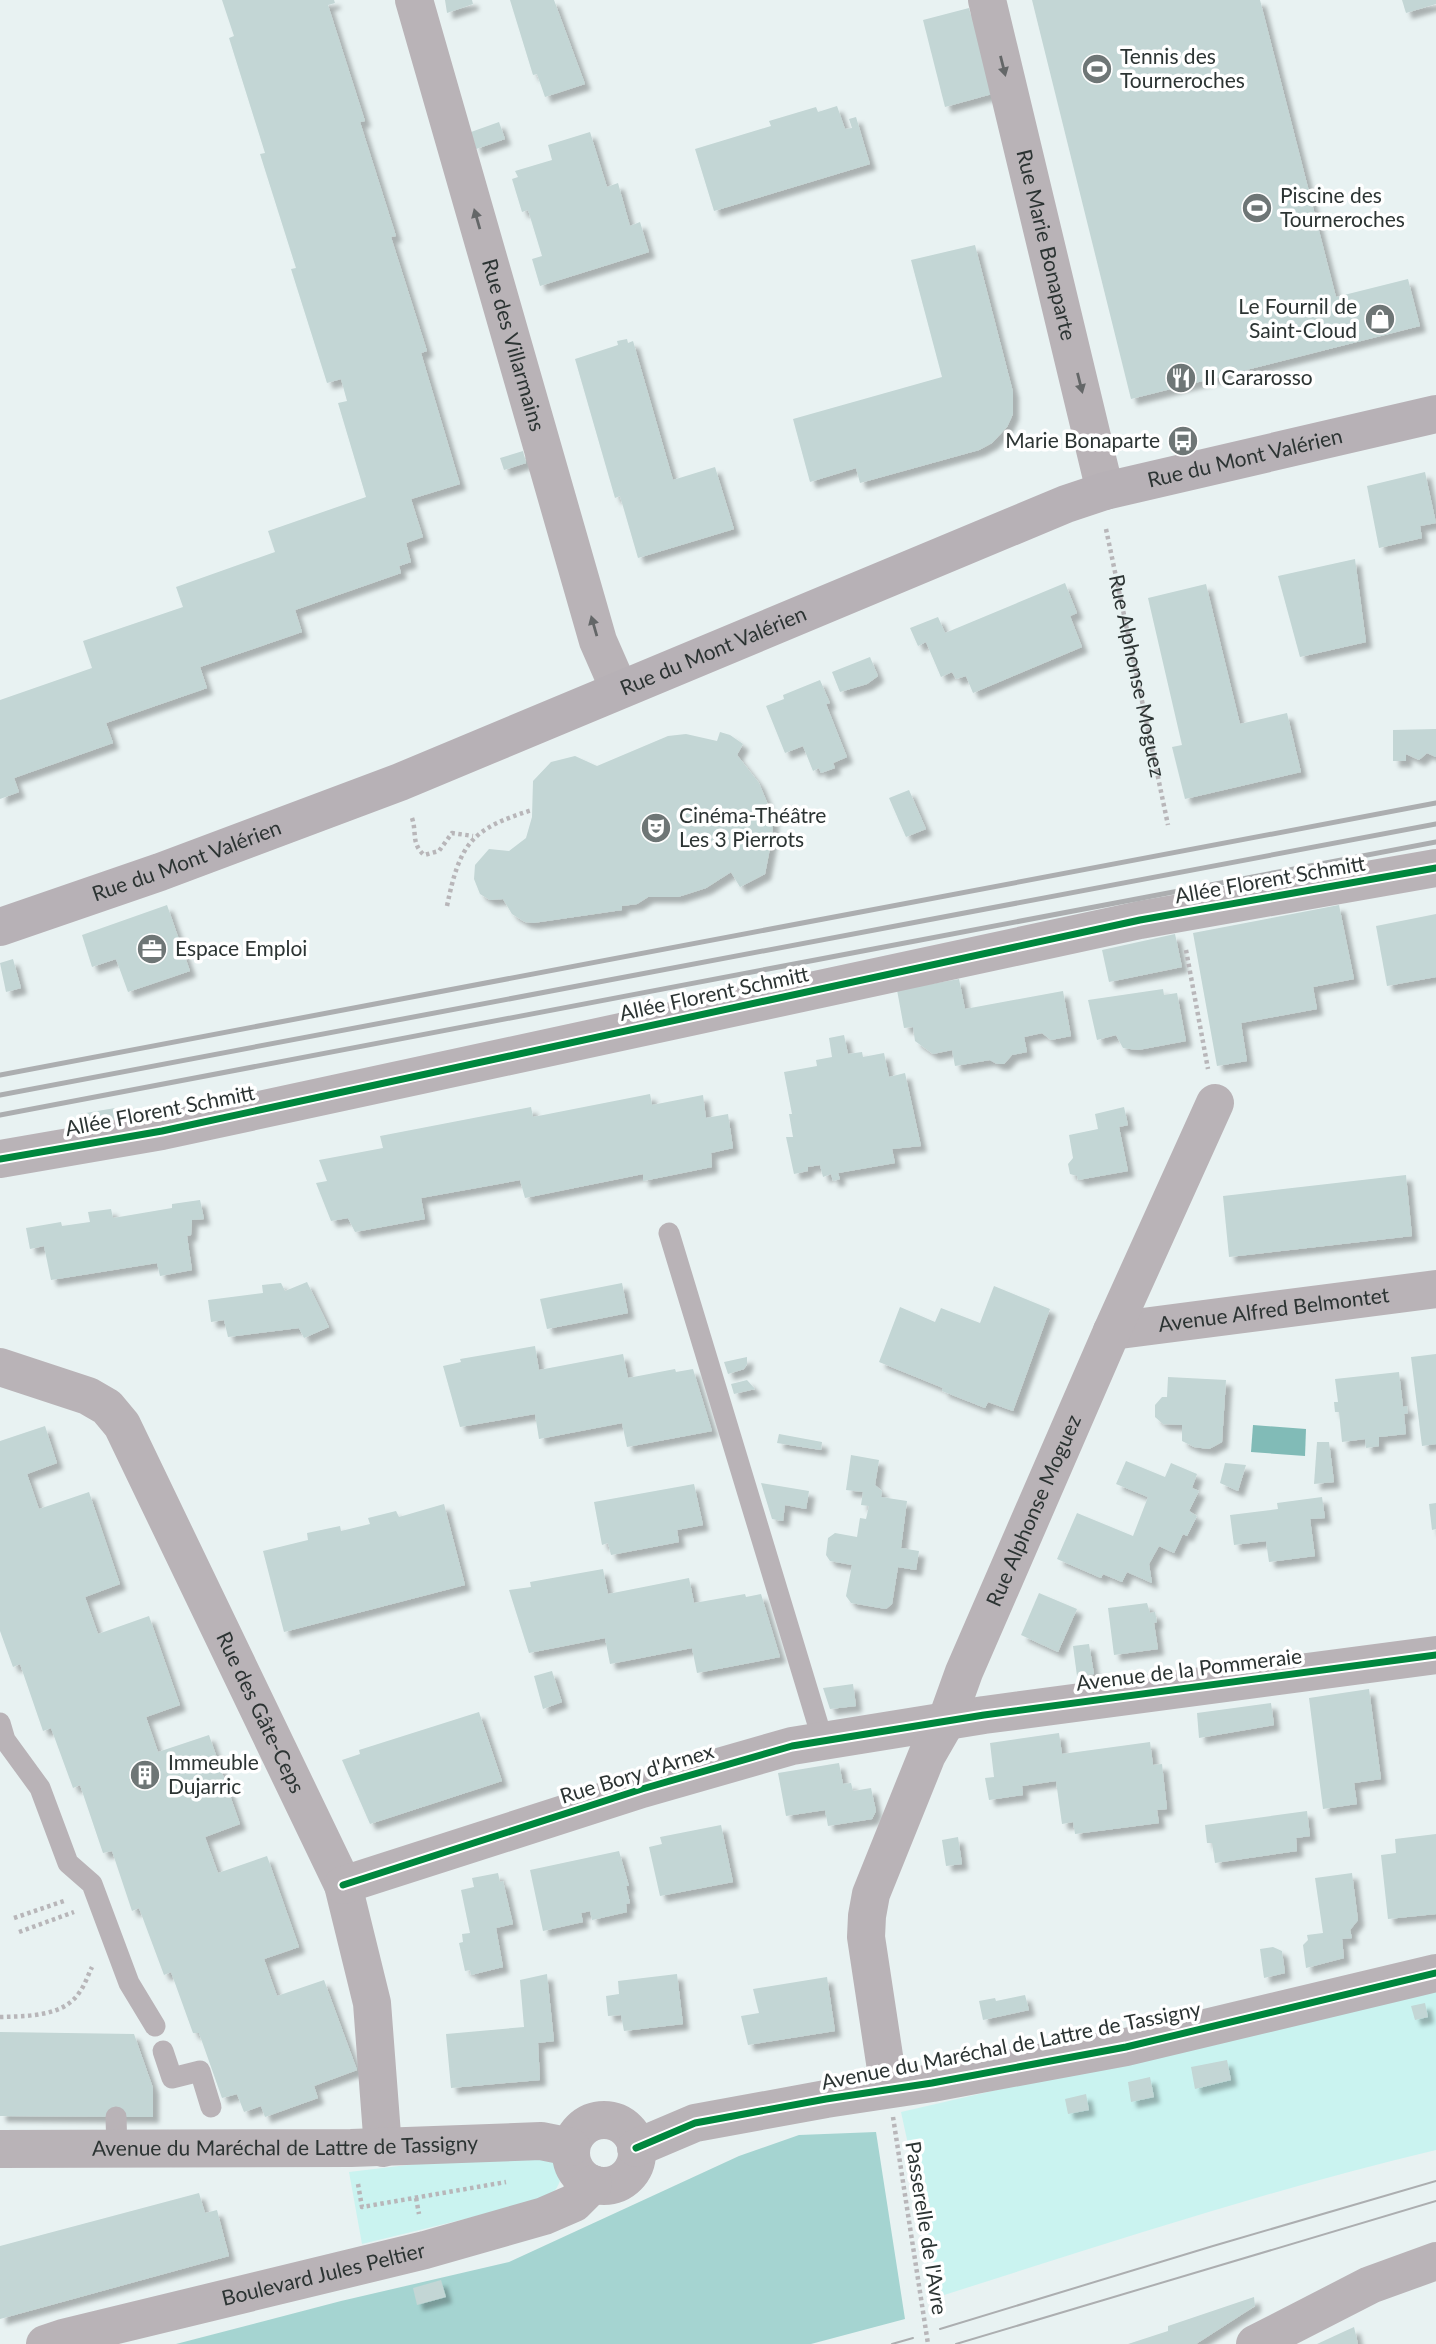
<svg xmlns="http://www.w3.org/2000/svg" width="1436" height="2344" font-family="Lato,sans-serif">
<defs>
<filter id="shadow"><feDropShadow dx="6" dy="6" stdDeviation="2" flood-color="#0004"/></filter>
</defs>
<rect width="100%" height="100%" fill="#e8f2f2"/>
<g fill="#caf3f0">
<path d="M1436,1988V2150C1268,2190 1105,2244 941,2296L901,2112Z"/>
<path d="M533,2150L557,2161C564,2178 560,2187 547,2199L362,2244L349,2172Z"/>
</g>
<path fill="#a5d4d1" d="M876,2132L905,2319L811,2344H176L341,2301L509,2262L739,2156L799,2135Z"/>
<path fill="#81bbb7" d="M1253,1425L1306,1429L1305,1456L1251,1452Z"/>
<g fill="#c3d6d5" filter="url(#shadow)">
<path d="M222,0H334L335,3L328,5L365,121L360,122L396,236L391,237L427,351L421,353L460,484L411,499L423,537L406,543L411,562L399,566L401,573L295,610L302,632L200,667L207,688L106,723L113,743L14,778L19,792L0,799V700L92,668L83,641L183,607L176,587L275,552L268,531L366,497L338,403L347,401L341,379L327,383L291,269L296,268L260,154L265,153L229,38L234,36Z"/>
<path d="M445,0H472L473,4L447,13Z"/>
<path d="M510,0H554L585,84L545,97L537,74L533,75Z"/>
<path d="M1032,0H1260L1336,297L1408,279L1420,326L1131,399Z"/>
<path d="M1402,0H1436V4L1406,13Z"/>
<path d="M969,8L992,94L945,107L923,20Z"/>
<path d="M837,106L845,129L852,128L849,119L856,117L870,164L714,211L695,149L771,126L769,121L816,107L818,112Z"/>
<path d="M499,122L505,139L476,149L471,132Z"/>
<path d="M590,132L607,187L618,183L630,226L640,222L649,252L540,286L532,259L542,256L528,210L522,212L512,179L518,177L515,171L552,160L548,145Z"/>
<path d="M975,245L1013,392V414L1007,427L992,443L979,450L860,483L856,468L810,482L793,419L942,377L911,260Z"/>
<path d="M627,339L628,343L633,341L673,480L715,467L734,529L638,558L620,496L615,498L575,359L618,345L617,341Z"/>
<path d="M523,451L526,463L504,470L500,458Z"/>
<path d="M1425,472L1436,523L1420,526L1422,538L1379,548L1367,486Z"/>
<path d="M1355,559L1366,642L1300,657L1278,576Z"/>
<path d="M1065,583L1077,613L1070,616L1082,647L973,693L966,676L956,679L952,672L941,677L926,642L918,646L910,628L938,617L945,633Z"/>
<path d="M1206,584L1240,724L1287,713L1301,772L1185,799L1172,747L1182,745L1148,598Z"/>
<path d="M870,657L878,676L867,684L840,692L832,672Z"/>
<path d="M820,680L830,703L826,704L847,757L833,763L835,768L821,773L819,768L813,771L803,746L785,753L766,706L784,699L783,695Z"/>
<path d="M1436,729V757L1427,753L1419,760L1406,754V761H1393V730Z"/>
<path d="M720,732L730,735L743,744L737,755L759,783L769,807L773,820L772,838L765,874L740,887L731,872L706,888L678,897H648L637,904L622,906V910L533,923L525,922L512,914L503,899L490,900L480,894L474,879L475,865L489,849L509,851L526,838L532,817L533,781L551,762L575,756L597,766L668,736L686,734L717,741Z"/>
<path d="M909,790L926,829L906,837L889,798Z"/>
<path d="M167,905L190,971L128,992L116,959L92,967L82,935Z"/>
<path d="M1339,905L1354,979L1313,987L1317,1009L1241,1023L1247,1061L1217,1066L1193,933Z"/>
<path d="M1436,914V977L1387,986L1376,926Z"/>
<path d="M1175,934L1182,967L1109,982L1102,950Z"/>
<path d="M13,959L21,988L6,992L0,963Z"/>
<path d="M959,979L965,1009L1063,991L1071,1036L1051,1040L1042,1033L1024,1037L1027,1052L1012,1055L1004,1064H997L990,1060L955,1066L952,1050L933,1054L915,1041L913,1027L904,1028L897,990Z"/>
<path d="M1163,989L1164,995L1177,993L1186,1041L1138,1050L1123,1048L1116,1035L1097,1040L1088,1000Z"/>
<path d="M844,1035L848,1054L862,1052L863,1057L884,1053L889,1077L905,1073L921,1146L892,1149L895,1163L838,1173L840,1179L833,1181L831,1174L823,1177L820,1165L808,1167V1171L794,1174L786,1137H793L789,1114H792L784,1072L817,1066L816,1060L832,1057L829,1038Z"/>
<path d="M650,1094L652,1105L703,1095L706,1118L728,1114L733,1148L711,1153L712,1167L643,1181V1174L525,1198L520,1180L421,1198L425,1219L355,1232L348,1218L331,1221L316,1183L327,1181L319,1160L383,1148L380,1136L531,1107L533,1117Z"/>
<path d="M1124,1107L1128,1125L1119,1127L1128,1171L1078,1180L1077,1176L1070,1174L1068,1164L1073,1158L1069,1135L1098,1129L1095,1114Z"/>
<path d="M115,1108L118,1126L84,1132L80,1114Z"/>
<path d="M1406,1175L1412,1236L1229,1257L1223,1196Z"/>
<path d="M200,1200L204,1219L192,1220L191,1235L187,1236L192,1270L160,1276L157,1263L51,1280L44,1246L30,1249L26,1228L61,1222L62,1226L90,1222L88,1212L111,1209L113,1218L172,1208V1204Z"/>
<path d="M307,1282L329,1327L304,1338L299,1328L228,1337L224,1320L211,1322L208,1300L263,1293L262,1285L281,1283L285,1291Z"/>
<path d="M622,1283L628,1313L547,1329L540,1299Z"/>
<path d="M994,1286L1050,1309L1013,1411L988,1402L985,1408L942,1391L943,1388L879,1362L900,1307L935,1322L941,1308L980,1323Z"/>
<path d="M535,1346L539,1370L623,1354L628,1378L675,1369L676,1372L693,1369L712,1431L627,1447L622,1423L539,1439L535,1414L460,1427L443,1366L461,1362L460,1359Z"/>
<path d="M1436,1354V1444L1422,1446L1411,1357Z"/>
<path d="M747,1357V1364L744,1369L728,1374L724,1362Z"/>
<path d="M1399,1372L1403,1407L1407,1406L1408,1413L1404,1414L1406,1434L1379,1437V1446L1366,1448L1365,1439L1342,1442L1339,1412H1335L1334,1402H1338L1335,1379Z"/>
<path d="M1168,1377L1226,1380L1222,1442L1209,1449L1194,1447L1182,1441V1425L1163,1424L1155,1417V1405L1162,1397H1167Z"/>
<path d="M747,1380L755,1389L734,1394L731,1384Z"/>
<path d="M45,1426L57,1463L27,1474L39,1509L89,1492L120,1584L85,1597L98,1634L149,1616L180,1705L146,1717L158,1752L209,1735L240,1824L205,1837L218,1873L267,1856L299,1947L264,1959L277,1996L324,1980L357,2070L314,2086L318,2098L265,2117L261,2106L244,2112L237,2094L222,2098L199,2033H193L171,1972L164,1975L139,1908L132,1911L112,1851L103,1853L80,1785L73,1788L51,1728L43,1731L20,1664L13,1667L0,1631V1441Z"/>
<path d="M779,1434L822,1442L821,1450L777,1443Z"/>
<path d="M1317,1442H1329L1334,1482L1314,1484Z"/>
<path d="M851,1455L879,1460L875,1485L882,1491L881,1497L907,1501L901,1548L919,1551L916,1570L898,1567L892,1604L886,1609L851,1603L846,1596L852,1565L830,1561L826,1555L828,1538L835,1533L857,1537L860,1518L866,1519L869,1506L861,1505L863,1492L846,1490Z"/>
<path d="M1126,1461L1165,1477L1171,1463L1197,1474L1192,1488L1199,1491L1189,1511L1197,1516L1187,1536L1183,1534L1174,1553L1159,1546L1149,1564L1152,1583L1127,1572L1122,1582L1103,1574L1101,1578L1057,1559L1077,1513L1133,1536L1148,1497L1116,1484Z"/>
<path d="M1225,1463L1246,1465L1238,1491L1220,1483Z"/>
<path d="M761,1483L809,1491L806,1509L785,1505L783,1521L772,1519Z"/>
<path d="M694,1484L703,1525L677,1530L679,1542L611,1555L608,1543L602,1545L594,1502Z"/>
<path d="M1322,1497L1325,1518L1310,1519L1315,1556L1269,1562L1266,1541L1234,1545L1230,1515L1278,1509L1277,1503Z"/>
<path d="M1436,1503V1529L1432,1530L1429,1504Z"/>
<path d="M444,1504L465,1585L284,1632L263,1551L308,1540L307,1533L340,1526L341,1531L370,1524L368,1518L396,1511L399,1517Z"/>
<path d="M603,1569L608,1594L689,1578L694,1603L745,1594L746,1597L761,1594L780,1657L697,1673L692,1648L610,1664L605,1638L529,1653L509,1590L531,1587L530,1582Z"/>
<path d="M1039,1593L1077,1609L1058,1652L1021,1635Z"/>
<path d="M1147,1603L1150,1613L1155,1612L1157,1622L1154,1623L1158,1649L1114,1655L1108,1608Z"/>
<path d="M1089,1644L1094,1674L1077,1676L1073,1646Z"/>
<path d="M552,1671L562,1702L543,1709L534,1676Z"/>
<path d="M853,1684L856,1706L830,1709L823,1688Z"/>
<path d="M1369,1689L1381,1779L1354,1783L1357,1804L1323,1809L1309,1698Z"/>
<path d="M1271,1703L1274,1725L1199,1738L1197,1713Z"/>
<path d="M479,1712L502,1781L370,1824L342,1760L360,1754L359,1750Z"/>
<path d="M1059,1733L1062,1754L1150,1742L1153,1765L1162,1764L1167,1809L1157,1810L1159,1823L1075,1834L1073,1822L1062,1824L1056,1781L1022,1786L1023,1795L989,1800L985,1778L994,1777L990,1743Z"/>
<path d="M839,1763L843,1784L851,1783L853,1791L871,1788L876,1811L872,1819L828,1826L825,1810L786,1816L778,1773Z"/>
<path d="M1307,1811L1310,1836L1296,1838L1297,1851L1215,1863L1212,1843H1207L1205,1825Z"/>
<path d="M721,1825L733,1882L660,1896L649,1847L662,1844L660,1837Z"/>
<path d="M1436,1834V1914L1388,1919L1381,1855L1396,1853L1395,1839Z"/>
<path d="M958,1837L962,1864L946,1866L942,1840Z"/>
<path d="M619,1851L629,1886H626L630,1903L626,1904L627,1912L592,1920L590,1911L586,1912L581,1913L583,1922L543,1931L530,1870Z"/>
<path d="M498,1873L500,1882L503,1881L513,1924L496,1928L503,1967L471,1975L470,1970L465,1971L459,1943L463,1942L462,1934L470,1933L461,1890L474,1887L472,1878Z"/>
<path d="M1352,1873L1358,1920L1350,1930L1352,1938L1342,1939L1344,1958L1306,1968L1303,1945L1308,1940L1307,1935L1323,1933L1315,1878Z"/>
<path d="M1273,1947L1282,1951L1285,1973L1264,1978L1260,1949Z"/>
<path d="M547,1974L554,2041L538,2043L540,2080L451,2088L446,2034L524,2027L520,1980Z"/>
<path d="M677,1974L683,2024L624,2031L621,2015L608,2016L606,1996L619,1994L618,1981Z"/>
<path d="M827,1977L835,2031L748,2045L741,2016L759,2013L753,1989Z"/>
<path d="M1025,1995L1029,2010L983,2020L979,2001L995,1998L996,2001Z"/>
<path d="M1425,2003L1428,2017L1415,2020L1411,2006Z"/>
<path d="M0,2032L134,2034L153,2088V2117L0,2116Z"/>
<path d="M1227,2060L1231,2080L1195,2089L1191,2067Z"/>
<path d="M1150,2077L1154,2097L1131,2102L1128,2082Z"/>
<path d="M1086,2094L1089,2110L1068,2114L1065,2099Z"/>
<path d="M199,2193L205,2213L217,2210L229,2256L0,2319V2246Z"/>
<path d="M441,2280L446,2297L417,2305L413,2288Z"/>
<path d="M1254,2297L1255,2306L1196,2344H1128L1168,2331V2326Z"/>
<path d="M1354,2327L1358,2344H1317L1343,2332Z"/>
</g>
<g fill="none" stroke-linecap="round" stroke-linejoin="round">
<g stroke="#b8b6b9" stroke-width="4.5" stroke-dasharray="3.5 3.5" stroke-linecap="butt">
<path id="s1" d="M1106,529L1168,825"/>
<path d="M412,818C417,833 411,843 424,855L439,851L452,833L473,836"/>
<path d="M447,906C460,843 471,829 532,810"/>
<path d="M1186,950L1208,1069"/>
<path d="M14,1918L67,1900"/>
<path d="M19,1932L74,1912"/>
<path d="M0,2017C26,2016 63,2017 79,1993C85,1985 88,1975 92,1967"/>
<path d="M358,2184L362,2207L506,2182"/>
<path d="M416,2198L419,2214"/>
</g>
<g stroke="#b9b3b7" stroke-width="21">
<path d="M669,1233L823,1741"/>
<path d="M0,1723L5,1740L40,1788L68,1863L92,1884L129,1983L155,2026"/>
<path d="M163,2051L172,2078L200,2071L211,2107"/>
<path d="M116,2117L117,2151"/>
</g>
<g stroke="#b9b3b7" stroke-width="38">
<path id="s2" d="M414,0L598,641L619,689"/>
<path id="s3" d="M987,0L1105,491"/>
<path d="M0,1159L162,1131L1140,920L1436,868"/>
<path id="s4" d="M1112,1331L1436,1289"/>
<path id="s5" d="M0,1367L88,1396L107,1407L122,1425L343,1885L372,2003L383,2148"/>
<path d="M343,1885L642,1789L792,1746L984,1715L1436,1655"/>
<path id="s6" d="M889,2089L866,1937L867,1916L871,1894L927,1755L946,1722L964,1672L1112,1331L1215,1103"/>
<circle cx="604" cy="2153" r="33"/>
<path d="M636,2148L695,2123L826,2099L932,2083L1126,2047L1436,1973"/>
<path id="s7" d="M0,2149L351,2148L541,2141L571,2147"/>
<path id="s8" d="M45,2344L63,2338L425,2250L544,2216L574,2203L593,2184"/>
<path d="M1255,2344L1370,2285L1436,2261"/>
</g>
<path stroke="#b7b1b6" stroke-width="38" id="s9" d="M0,927L160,872L400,782L1066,504L1105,491L1436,414"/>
<g stroke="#acaeb0" stroke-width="2">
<path d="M940,2329L1213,2246L1436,2181"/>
<path d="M892,2344L913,2338"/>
<path d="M956,2344L1436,2201"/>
</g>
<g stroke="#acaeb0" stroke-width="5">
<path d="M0,1075L1436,803"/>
<path d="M0,1095L1436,824"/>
<path d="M0,1115L1436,842"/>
</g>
<path stroke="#b8b6b9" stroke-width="4.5" stroke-dasharray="3.5 3.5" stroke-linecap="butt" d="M893,2117L928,2344"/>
<g stroke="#fff" stroke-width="11">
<g id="cycleway">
<path d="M0,1159L162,1131L1140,920L1436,868"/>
<path d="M343,1885L642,1789L792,1746L984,1715L1436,1655"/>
<path d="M636,2148L695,2123L826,2099L932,2083L1126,2047L1436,1973"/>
</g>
</g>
<use href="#cycleway" stroke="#00873e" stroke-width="7"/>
</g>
<defs><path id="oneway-solid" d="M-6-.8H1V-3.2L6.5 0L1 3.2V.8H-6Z" transform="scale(1.75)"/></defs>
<g fill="#646768">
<use href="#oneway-solid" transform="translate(1003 66) rotate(76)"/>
<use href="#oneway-solid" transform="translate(477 219) rotate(-106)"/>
<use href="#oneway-solid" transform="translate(1080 383) rotate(76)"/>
<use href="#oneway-solid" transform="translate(594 626) rotate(-106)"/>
</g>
<defs>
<g id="stadium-disc" transform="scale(1.575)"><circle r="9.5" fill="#6e7676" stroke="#fff"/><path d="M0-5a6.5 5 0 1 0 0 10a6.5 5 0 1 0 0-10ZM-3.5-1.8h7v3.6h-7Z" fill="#fff"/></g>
<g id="shop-disc" transform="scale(1.575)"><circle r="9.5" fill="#6e7676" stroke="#fff"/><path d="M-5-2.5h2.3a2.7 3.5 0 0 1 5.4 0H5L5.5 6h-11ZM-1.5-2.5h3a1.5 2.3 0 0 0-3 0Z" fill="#fff"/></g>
<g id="restaurant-disc" transform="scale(1.575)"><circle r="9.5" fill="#6e7676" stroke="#fff"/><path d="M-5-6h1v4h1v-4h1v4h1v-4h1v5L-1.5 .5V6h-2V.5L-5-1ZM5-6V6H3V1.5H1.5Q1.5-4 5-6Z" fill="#fff"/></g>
<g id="bus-disc" transform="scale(1.575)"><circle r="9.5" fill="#6e7676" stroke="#fff"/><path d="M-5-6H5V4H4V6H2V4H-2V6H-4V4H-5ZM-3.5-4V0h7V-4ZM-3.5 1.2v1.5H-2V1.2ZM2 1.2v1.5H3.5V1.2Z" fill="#fff"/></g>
<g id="theatre-disc" transform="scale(1.575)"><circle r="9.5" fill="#6e7676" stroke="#fff"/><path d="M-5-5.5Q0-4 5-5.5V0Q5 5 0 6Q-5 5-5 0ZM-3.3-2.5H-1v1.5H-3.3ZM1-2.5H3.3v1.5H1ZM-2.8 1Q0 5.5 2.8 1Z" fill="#fff"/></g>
<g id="office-disc" transform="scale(1.575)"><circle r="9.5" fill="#6e7676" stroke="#fff"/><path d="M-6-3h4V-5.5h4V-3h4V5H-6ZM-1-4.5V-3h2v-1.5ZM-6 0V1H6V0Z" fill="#fff"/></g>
<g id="building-disc" transform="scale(1.575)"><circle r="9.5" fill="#6e7676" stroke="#fff"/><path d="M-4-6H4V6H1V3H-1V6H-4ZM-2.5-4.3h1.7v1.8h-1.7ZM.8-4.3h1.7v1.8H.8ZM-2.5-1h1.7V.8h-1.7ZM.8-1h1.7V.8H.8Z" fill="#fff"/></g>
</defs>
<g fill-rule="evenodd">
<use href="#stadium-disc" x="1097" y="69"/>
<use href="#stadium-disc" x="1257" y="208"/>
<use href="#shop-disc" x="1380" y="319"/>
<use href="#restaurant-disc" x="1181" y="378"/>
<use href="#bus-disc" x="1183" y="441"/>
<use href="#theatre-disc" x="656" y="828"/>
<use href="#office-disc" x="152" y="949"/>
<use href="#building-disc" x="145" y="1775"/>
</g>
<g text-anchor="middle" stroke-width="7" stroke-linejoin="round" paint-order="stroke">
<g font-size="21" fill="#2c3433" stroke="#fff" text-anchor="start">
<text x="1120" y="64">Tennis des<tspan x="1120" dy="24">Tourneroches</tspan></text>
<text x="1280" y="203">Piscine des<tspan x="1280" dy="24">Tourneroches</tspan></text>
<text x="1357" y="314" text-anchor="end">Le Fournil de<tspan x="1357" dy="24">Saint-Cloud</tspan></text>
<text x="1204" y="385">II Cararosso</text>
<text x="1160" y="448" text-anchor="end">Marie Bonaparte</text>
<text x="679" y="823">Cinéma-Théâtre<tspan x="679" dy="24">Les 3 Pierrots</tspan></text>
<text x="175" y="956">Espace Emploi</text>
<text x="168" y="1770">Immeuble<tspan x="168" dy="24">Dujarric</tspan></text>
</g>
<g font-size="21" fill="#2c3433" stroke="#fff">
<text dy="7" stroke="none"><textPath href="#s3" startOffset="252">Rue Marie Bonaparte</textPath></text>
<text dy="7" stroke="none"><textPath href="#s2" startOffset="359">Rue des Villarmains</textPath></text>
<text dy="7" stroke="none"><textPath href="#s9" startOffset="1332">Rue du Mont Valérien</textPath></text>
<text dy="7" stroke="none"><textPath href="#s9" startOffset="765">Rue du Mont Valérien</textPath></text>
<text dy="7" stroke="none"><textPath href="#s1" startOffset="150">Rue Alphonse Moguez</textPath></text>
<text dy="7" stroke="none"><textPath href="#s9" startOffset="198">Rue du Mont Valérien</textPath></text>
<text transform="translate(1270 880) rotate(-10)" y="7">Allée Florent Schmitt</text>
<text transform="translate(714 994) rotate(-12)" y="7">Allée Florent Schmitt</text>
<text transform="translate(160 1111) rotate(-11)" y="7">Allée Florent Schmitt</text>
<text dy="7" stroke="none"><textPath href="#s4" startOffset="163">Avenue Alfred Belmontet</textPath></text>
<text dy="7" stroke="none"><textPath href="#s6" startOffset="614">Rue Alphonse Moguez</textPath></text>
<text transform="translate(1189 1670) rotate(-7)" y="7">Avenue de la Pommeraie</text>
<text dy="7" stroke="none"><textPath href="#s5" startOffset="457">Rue des Gâte-Ceps</textPath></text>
<text transform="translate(637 1774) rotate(-17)" y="7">Rue Bory d'Arnex</text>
<text transform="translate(1011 2046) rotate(-11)" y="7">Avenue du Maréchal de Lattre de Tassigny</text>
<text dy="7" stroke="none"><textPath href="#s7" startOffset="285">Avenue du Maréchal de Lattre de Tassigny</textPath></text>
<text transform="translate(926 2228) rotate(81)" y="7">Passerelle de l'Avre</text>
<text dy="7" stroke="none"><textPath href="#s8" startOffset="287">Boulevard Jules Peltier</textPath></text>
</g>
</g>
</svg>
